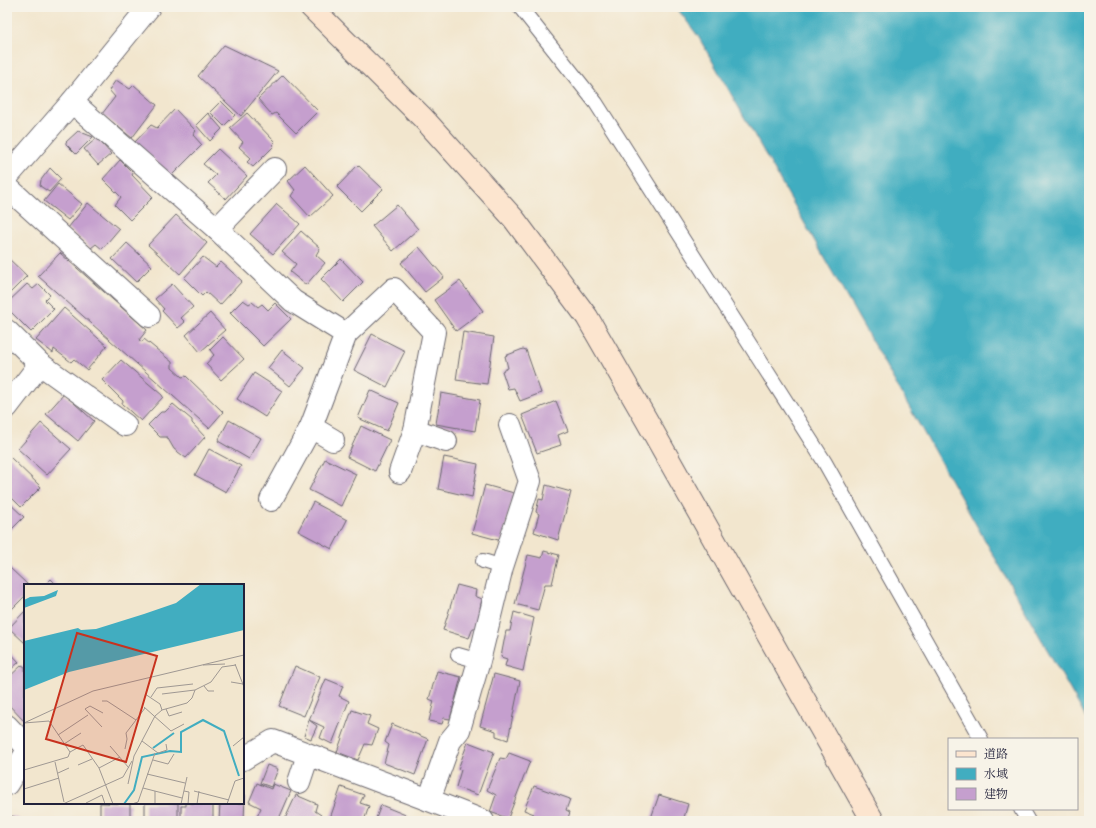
<svg xmlns="http://www.w3.org/2000/svg" width="1096" height="828" font-family="'IM FELL DW Pica','Noto Serif JP',serif">
<rect width="100%" height="100%" fill="#f7f3e8"/>
<filter id="ink" filterUnits="userSpaceOnUse"><feTurbulence type="fractalNoise" baseFrequency=".025" numOctaves="2"/><feDisplacementMap in="SourceGraphic" scale="8" xChannelSelector="R" yChannelSelector="G"/><feConvolveMatrix kernelMatrix="1 2 1 2 8 2 1 2 1" color-interpolation-filters="sRGB"/></filter>
<filter id="wash" filterUnits="userSpaceOnUse"><feTurbulence type="fractalNoise" baseFrequency=".012" numOctaves="4" result="noise"/><feDisplacementMap in="SourceGraphic" scale="16" xChannelSelector="R" yChannelSelector="G"/><feGaussianBlur stdDeviation="0.9" result="paint"/><feColorMatrix in="noise" values="0 0 0 0 0 0 0 0 0 0 0 0 0 0 0 0 0 1.4 0 .05"/><feComposite in="paint" operator="in"/></filter>
<g filter="url(#wash)">
<rect width="100%" height="100%" fill="#f2e6ce"/>
<path fill="#41adc0" stroke="#32687e" d="M676,7H1089V723L698,36Z"/>
<g id="blocks">
<g fill="#c59fce">
<path d="M224,45L278,71L241,116L198,76Z"/>
<path d="M283,75L318,111L296,133L276,113L272,115L258,99Z"/>
<path d="M116,80L130,89L134,85L157,105L132,138L102,114L115,97L109,90Z"/>
<path d="M221,101L235,115L224,126L210,112Z"/>
<path d="M175,109L196,131L193,135L202,145L171,176L135,142L151,125L157,128Z"/>
<path d="M208,113L222,129L210,141L196,125Z"/>
<path d="M247,113L275,142L272,145L274,146L253,167L247,162L251,158L239,147L243,142L230,128Z"/>
<path d="M78,131L93,137L76,154L66,144V142Z"/>
<path d="M97,138L111,154L98,165L84,149Z"/>
<path d="M218,149L247,176L226,199L208,183L216,175L203,164Z"/>
<path d="M120,160L133,173L132,175L153,197L130,220L115,205L121,197L103,179Z"/>
<path d="M305,165L333,196L310,217L291,196L295,190L288,181Z"/>
<path d="M358,165L383,189L361,211L337,187Z"/>
<path d="M50,168L61,179L49,192L40,186L41,180Z"/>
<path d="M58,184L82,204L68,220L44,201Z"/>
<path d="M88,203L119,229L102,249L96,244L91,248L68,228Z"/>
<path d="M277,204L300,224L273,254L250,234Z"/>
<path d="M397,205L418,229L393,251L372,226Z"/>
<path d="M176,215L207,243L180,274L148,245Z"/>
<path d="M301,231L320,248L316,255L325,263L306,285L290,272L296,264L282,252Z"/>
<path d="M127,243L152,266L136,282L112,259Z"/>
<path d="M419,247L444,277L425,292L401,263Z"/>
<path d="M60,253L147,330L139,340L142,342L144,339L172,362V368L182,377L186,376L223,412L209,428L38,276Z"/>
<path d="M7,257L27,276L7,296Z"/>
<path d="M203,257L216,267L221,262L242,281L220,305L206,292L202,296L184,278Z"/>
<path d="M341,259L363,282L343,302L321,279Z"/>
<path d="M460,281L483,311L456,331L434,300Z"/>
<path d="M27,284L33,289L39,284L50,295L45,300L54,309L31,332L7,308V303Z"/>
<path d="M172,284L193,307L181,318L185,322L178,328L162,311L164,309L155,299Z"/>
<path d="M243,300L249,304L252,302L258,307L262,304L268,310L275,303L291,319L263,346L230,313Z"/>
<path d="M64,308L107,346L87,370L74,359L71,362L54,349L53,353L36,340Z"/>
<path d="M210,313L225,330L200,352L186,335Z"/>
<path d="M463,332L494,337L487,384L456,380Z"/>
<path d="M372,334L405,351L387,387L354,370Z"/>
<path d="M223,337L244,359L221,380L206,364L214,355L210,350Z"/>
<path d="M523,349L526,350L541,393L520,401L514,388L508,389L502,371L508,368L505,356Z"/>
<path d="M282,350L305,368L290,386L268,368Z"/>
<path d="M121,360L162,395L163,397L141,421L122,404L123,401L102,380Z"/>
<path d="M254,373L282,391L265,417L237,399Z"/>
<path d="M370,390L399,403L387,431L358,418Z"/>
<path d="M441,393L480,400L475,431L436,424Z"/>
<path d="M64,394L94,421L78,441L46,414Z"/>
<path d="M556,401L568,431L558,435L561,445L537,453L522,415Z"/>
<path d="M173,404L192,420V423L205,437L186,458L174,449L167,437H160L148,425L161,412H165Z"/>
<path d="M229,420L261,438L249,459L218,441Z"/>
<path d="M41,423L71,449L47,475L18,449Z"/>
<path d="M361,426L390,440L375,471L347,457Z"/>
<path d="M209,449L241,466L226,492L195,475Z"/>
<path d="M10,457L41,487L21,507L7,493V460Z"/>
<path d="M444,457L478,464L472,497L438,489Z"/>
<path d="M325,459L356,474L341,506L309,490Z"/>
<path d="M485,485L514,493L502,541L472,533Z"/>
<path d="M546,485L571,492L558,540L534,532L539,514L536,512L539,499L543,500Z"/>
<path d="M7,501L24,517L7,534Z"/>
<path d="M313,502L347,520L332,549L298,531Z"/>
<path d="M544,551L559,555L552,584H545L538,610L515,604L528,555L542,558Z"/>
<path d="M9,567L28,585H25V596L7,614V569Z"/>
<path d="M51,579L57,585H45Z"/>
<path d="M457,585L476,590L475,596L482,599L480,608L483,611L477,628H473L469,638L443,630Z"/>
<path d="M25,611V643L9,628Z"/>
<path d="M514,612L534,618L523,671L505,666L507,659L501,657L506,631H510Z"/>
<path d="M7,649L19,662L7,673Z"/>
<path d="M22,665L25,667V718L23,720L7,703V679Z"/>
<path d="M295,666L320,677L304,716L279,706Z"/>
<path d="M437,671L461,677L450,719L444,718L442,724L429,721L434,701L429,699Z"/>
<path d="M494,674L520,681L508,740L496,736V731L480,726Z"/>
<path d="M326,679L343,686L339,696L349,701L332,744L320,738L324,727L309,720L317,726L311,739L304,736L309,720Z"/>
<path d="M352,710L370,716L367,724L378,729L372,745L365,744L358,760L337,752Z"/>
<path d="M392,724L428,739L415,775L384,763L389,745L385,742Z"/>
<path d="M468,742L494,752L478,795L456,787L461,770L458,769Z"/>
<path d="M509,753L530,761L508,818H507L490,812L496,795L487,790L500,758L506,759Z"/>
<path d="M267,765L278,769L271,787L260,783Z"/>
<path d="M257,783L271,789L273,784L291,791L278,821H255L261,808L249,802Z"/>
<path d="M534,786L570,799L566,810L570,812L567,821H531L534,814L524,810Z"/>
<path d="M341,787L364,795L360,803L369,806L364,821H329Z"/>
<path d="M243,795H245L244,821H219L220,803H243Z"/>
<path d="M296,795L317,804L315,811L321,815L318,821H284Z"/>
<path d="M659,795L688,804L683,821H650Z"/>
<path d="M100,803L130,804V821H100Z"/>
<rect x="145" y="803" width="33" height="18"/>
<path d="M186,803H213V821H181V806H186Z"/>
<path d="M381,805L408,816L406,821H375Z"/>
<path d="M12,816L24,821H9Z"/>
</g>
</g>
</g>
<g filter="url(#ink)">
<use href="#blocks" fill-opacity="0" stroke="#6b676e" stroke-width="1"/>
<g fill="none" stroke-linecap="round" stroke-linejoin="round">
<g stroke="#6b676e" stroke-width="16">
<g id="lane">
<path d="M520,7L596,103L824,461L981,739"/>
<path d="M483,561L502,567"/>
<path d="M458,655L479,661"/>
<path d="M1021,809L1028,821"/>
</g>
</g>
<g stroke="#6b676e" stroke-width="24">
<g id="street">
<path d="M72,102L217,229L293,301L346,334"/>
<path d="M7,177L72,102L149,7"/>
<path d="M7,187L149,316"/>
<path d="M217,229L275,169"/>
<path d="M7,331L40,364L7,407"/>
<path d="M40,364L125,425"/>
<path d="M311,427L333,440"/>
<path d="M415,430L446,441"/>
<path d="M271,500L311,427L346,334L394,289L434,332L415,430L400,472"/>
<path d="M7,726L25,745"/>
<path d="M243,759L273,741L429,800"/>
<path d="M299,782L308,755"/>
<path d="M7,784L25,755"/>
<path d="M483,821L429,800L450,741L459,730L479,661L502,567L530,481L510,425"/>
</g>
</g>
<g stroke="#6b676e" stroke-width="24">
<path id="secondary" d="M311,7L423,118L514,219L587,317L647,421L873,821"/>
</g>
<use href="#lane" stroke="#fff" stroke-width="14"/>
<use href="#street" stroke="#fff" stroke-width="22"/>
<use href="#secondary" stroke="#fce5cf" stroke-width="22"/>
</g>
</g>
<g transform="translate(24 584)">
<rect width="220" height="220" fill="#f2e6ce"/>
<path d="M177,0H220V46L45,88L0,106V57L54,44L57,46L72,45L120,30L152,19ZM34,6L32,12L0,24V16L6,13L20,12Z" fill="#41adc0"/>
<path fill="none" stroke="#41adc0" stroke-width="2" d="M129,164L150,149M100,220L110,206L118,173L146,167L157,168V148L179,136L200,147L215,192"/>
<path fill="none" stroke="#9f9893" stroke-width="1" d="M211,80L220,103M179,81L201,80M207,98L219,100M180,102L184,107H190M121,110L136,120L138,126M138,110L171,106L187,98L198,83L212,81M127,113L133,104L169,100M78,117H83L112,136L121,124M120,123L147,147L160,140M142,125L145,132L158,128M0,139L69,107L220,71M0,139L25,137L46,168M78,143L61,125L66,122L79,129M34,151L64,131M118,157L134,169L143,166L142,160M40,160L57,149M86,162L105,184M209,162L220,153M101,165L103,155L102,149L112,136M129,176L144,180L150,170M31,178L40,218M54,181L68,175M75,184L96,173M0,186L44,173L46,168L59,161L75,184L89,220M34,189L45,184M123,190L161,199M104,200L110,172L131,132L138,126L163,119L168,114L171,106M119,204L158,214M0,205L35,194M131,207V220M160,207L165,208L164,220M170,207L205,216M62,219L78,211L81,220M39,220L99,193L108,177M108,220L114,218L131,169M157,220L163,193M173,220L175,207M203,220L211,197L220,194"/>
<path fill="#c8321e" fill-opacity="0.15" stroke="#c8321e" stroke-width="2" d="M53,49L133,72L102,178L22,155Z"/>
<rect width="220" height="220" fill="none" stroke="#22223b" stroke-width="2"/>
</g>
<rect width="1096" height="828" fill="none" stroke="#f7f3e8" stroke-width="24"/>
<rect x="948" y="738" width="130" height="72" fill="#f7f3e8" stroke="#a29fa3"/>
<rect x="956" y="751" width="20" height="6" fill="#fce5cf" stroke="#a29fa3"/>
<text x="984" y="758" font-size="12" fill="#22223b">道路</text>
<rect x="956" y="768" width="20" height="12" fill="#41adc0" stroke="#a29fa3"/>
<text x="984" y="778" font-size="12" fill="#22223b">水域</text>
<rect x="956" y="788" width="20" height="12" fill="#c59fce" stroke="#a29fa3"/>
<text x="984" y="798" font-size="12" fill="#22223b">建物</text>
</svg>
